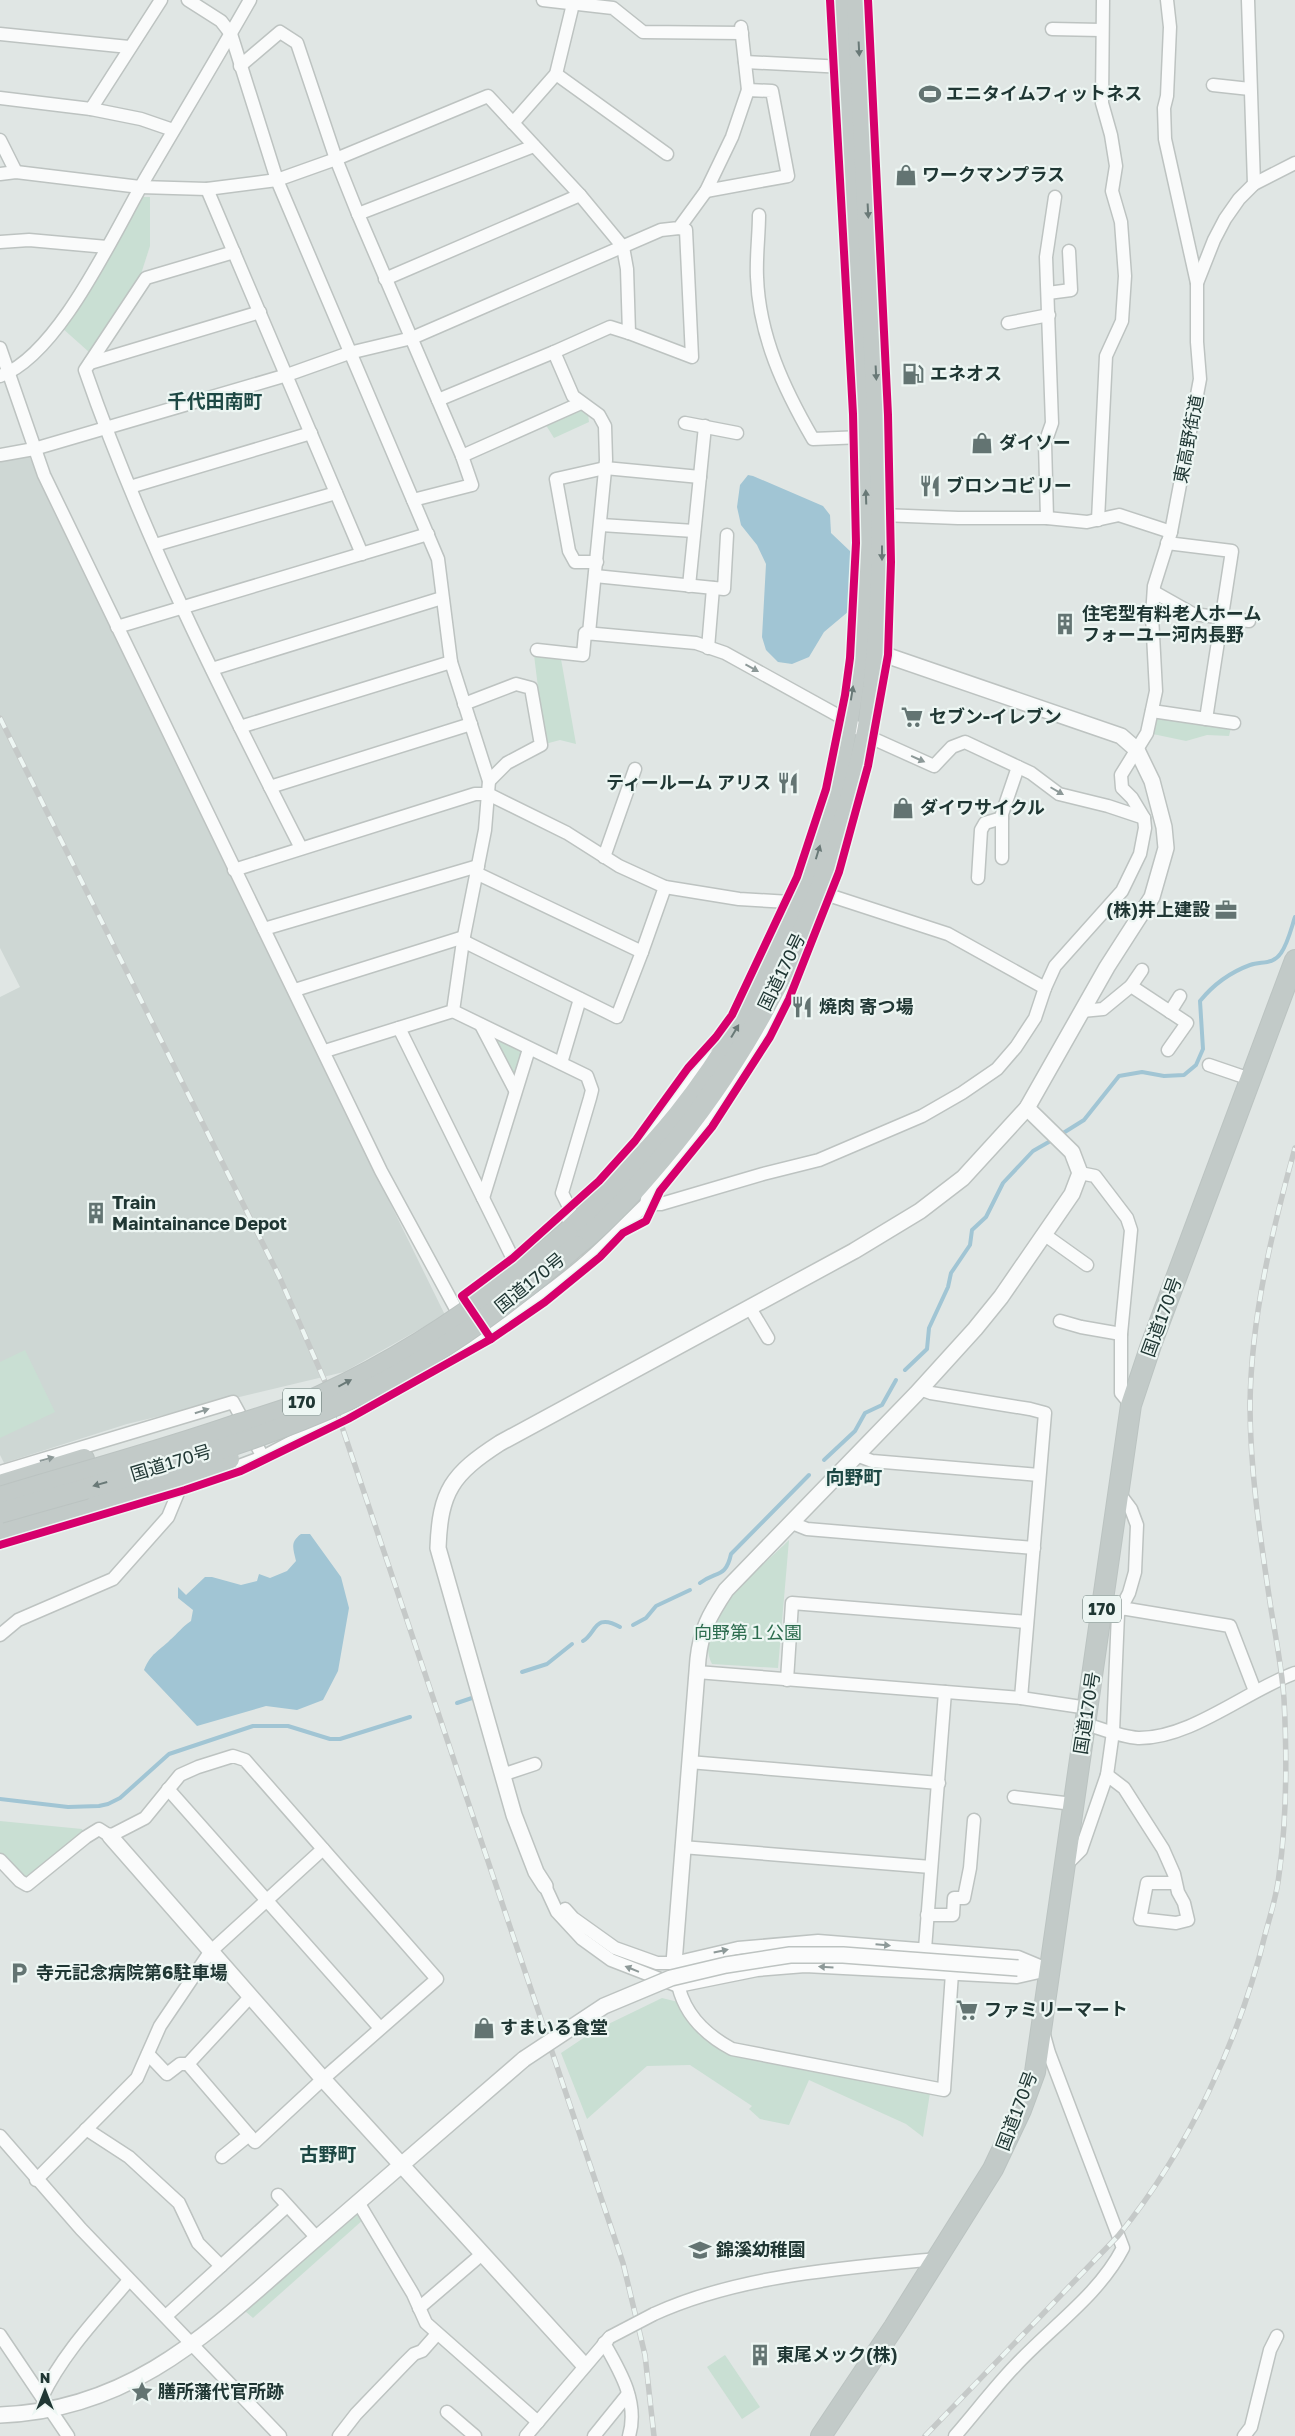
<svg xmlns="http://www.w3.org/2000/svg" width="1295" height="2436" font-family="'Golos Text','Noto Sans JP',sans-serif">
<rect width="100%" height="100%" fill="#e0e6e4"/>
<path fill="#ced7d4" d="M29,456L246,909L445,1315L344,1372L127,1424L4,1463L0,1455V997L20,987L0,948V461Z"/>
<g fill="#c9dfd3">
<path d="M137,197H150V246L141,274L89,352L61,327Z"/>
<path d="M579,406L588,414L589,422L554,438L544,422Z"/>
<path d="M534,655L561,659L576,744L560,740L545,744Z"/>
<path d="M1152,712L1232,723L1229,736L1207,735L1186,741L1148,733Z"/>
<path d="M489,1031L526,1050L516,1082Z"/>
<path d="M25,1350L55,1412L0,1438V1362Z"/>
<path d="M789,1540L778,1668L712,1664C690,1622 763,1566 789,1540Z"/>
<path d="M0,1821L82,1829L86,1837L27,1885L0,1860Z"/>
<path d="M662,1998L678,2002L699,2035L730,2055L930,2093L923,2137L906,2124L809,2080L789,2125L760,2119L749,2109L752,2106L690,2065L647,2066L587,2119L561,2053L594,2031Z"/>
<path d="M355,2205L364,2219L253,2318L245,2311Z"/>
<path d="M725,2355L760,2407L742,2419L707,2367Z"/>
</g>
<g fill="#a1c5d4">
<path d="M748,475L753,476L823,506L830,515L831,533L851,552L849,611L824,632L809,657L792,664L778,662L766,650L762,637L766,564L757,545L741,525L737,507L740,485Z"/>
<path d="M301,1534H310L341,1577L349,1608L338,1671L323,1700L297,1710L266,1706L197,1726L144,1670C151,1653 158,1652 170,1640C178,1633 182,1627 191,1621L193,1610L178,1598V1587L186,1595L205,1577H212L241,1585L257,1581L259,1574L270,1578L287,1571L296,1561C293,1548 290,1542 301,1534Z"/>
</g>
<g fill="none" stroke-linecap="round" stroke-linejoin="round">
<g stroke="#a1c5d4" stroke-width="4">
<path d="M1060,1135L1084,1120L1119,1076L1142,1072L1164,1076L1184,1075L1196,1065L1203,1049L1200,1001C1213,985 1231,972 1250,965C1262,961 1273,965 1281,953C1288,943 1291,929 1295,917"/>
<path d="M905,1370L927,1349L929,1328L948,1287L951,1273L970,1245L972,1230L986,1217L1003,1183L1033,1151L1054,1139"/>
<path d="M824,1460L855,1431L865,1413L882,1405L896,1380"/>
<path d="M700,1583C716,1571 726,1578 731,1554L809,1475"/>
<path d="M633,1625L646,1618L656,1606L690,1590"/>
<path d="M583,1641C596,1634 594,1612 620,1627"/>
<path d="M522,1672L547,1664L572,1644"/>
<path d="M457,1703L472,1698"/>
<path d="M0,1799L68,1807L99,1806L108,1804L120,1798L169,1754L253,1726H288L330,1739H340L410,1717"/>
</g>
<g stroke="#bdc3c1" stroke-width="15">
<g id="minor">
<path d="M188,0L221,21L231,34L277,180L438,559L451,662L489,781L485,830L463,941L453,1011L325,1051"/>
<path d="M543,0L613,8L643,32L742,33"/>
<path d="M1167,0L1170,27L1167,96L1164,108L1165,139L1197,283"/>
<path d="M1248,0L1254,184"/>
<path d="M741,27L748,90"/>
<path d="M1052,29L1101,30"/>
<path d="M0,34L129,47"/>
<path d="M745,62L844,67"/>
<path d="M240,66L280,32L297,43L336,159L358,214L462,456L472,485L413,500"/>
<path d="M556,74L667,154"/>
<path d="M1213,85L1250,89"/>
<path d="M748,90L772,91L788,176L706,191L732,137Z"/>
<path d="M0,98L91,109L161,0"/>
<path d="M91,109L141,119L173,130"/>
<path d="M513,123L556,74L573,4"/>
<path d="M0,140L16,172"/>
<path d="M0,174L16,172L140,187L207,189L277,180L336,159L488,96L580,195L623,247L627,269L629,333L610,327L554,352L573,396L599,415L605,426L606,460L589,633"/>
<path d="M207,189L362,554"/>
<path d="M358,214L534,146"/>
<path d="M759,215C759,235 756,256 757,277C759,336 784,389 813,439L863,437"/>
<path d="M0,242L29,240L107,247"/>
<path d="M234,252L146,278L85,370C142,535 222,693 301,848"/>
<path d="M385,279L580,195"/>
<path d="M1048,293L1071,290L1069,251"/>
<path d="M1008,323L1049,315"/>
<path d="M629,333L692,357L686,230L679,228"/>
<path d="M0,348L44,475L381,1171L457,1311L476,1341"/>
<path d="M90,363L260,312"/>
<path d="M0,376C60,355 116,228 148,174C182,116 217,58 250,0"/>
<path d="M438,400L554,352"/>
<path d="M685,423L737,433"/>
<path d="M0,455L34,449L287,375L349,353L412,338L661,230L679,228L706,191"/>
<path d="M462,456L581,403"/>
<path d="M130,487L311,433"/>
<path d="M882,515L958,518H1047L1087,522L1119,515L1171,532"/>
<path d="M1047,518L1045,443L1052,423L1046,257L1055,197"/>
<path d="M1098,520L1106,356L1122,321L1125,276L1121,222L1112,191L1116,166L1111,135L1102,103L1103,0"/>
<path d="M601,525L694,531"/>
<path d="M1167,543L1232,551L1206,719"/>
<path d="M155,545L336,493"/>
<path d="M597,562H575L569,551L556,479L605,468L700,477"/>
<path d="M595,576L724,589L727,535"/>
<path d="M689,586L705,426"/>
<path d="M1154,592L1193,614L1249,621"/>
<path d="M117,627L428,534"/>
<path d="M708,648L713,588"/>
<path d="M537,650L583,655L585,633L696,643L725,653L839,716L874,739L934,766L952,747L965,742L1031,773L1059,794L1108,806L1144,818"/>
<path d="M212,669L442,598"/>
<path d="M464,704L516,684L531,688L541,745L507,763L489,781"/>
<path d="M1152,711L1234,723"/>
<path d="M240,727L451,662"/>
<path d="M270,787L471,724"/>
<path d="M604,857L635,769"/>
<path d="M1002,858V814L1018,767"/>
<path d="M234,870L475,794H488L567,833L619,866L665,887L739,899L806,903"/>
<path d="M978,878L981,830L985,823L1002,818"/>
<path d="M813,890L948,934L1045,988"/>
<path d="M264,929L478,866"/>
<path d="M463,941L617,1017L642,952L476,873"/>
<path d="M642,952L665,887"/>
<path d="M1131,986L1142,970"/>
<path d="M295,990L464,937"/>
<path d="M453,1011L587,1076L592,1090L590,1098L562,1193L570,1209L568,1219"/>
<path d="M1082,1011L1103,1009L1131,986L1187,1023L1168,1050"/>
<path d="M1170,1012L1180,996"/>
<path d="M481,1025L515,1090"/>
<path d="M399,1028L516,1265"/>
<path d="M561,1063L580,999"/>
<path d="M1209,1065L1250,1079"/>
<path d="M1080,1173L1095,1176L1127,1218L1131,1230L1121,1334V1393L1131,1405"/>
<path d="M600,1186L625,1160L702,1064L717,1054"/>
<path d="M483,1198L529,1049"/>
<path d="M646,1204H661L763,1174L819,1160L922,1116L962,1093L997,1069L1016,1047L1035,1018L1045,988L1055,966L1122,891L1140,854L1145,828L1144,818L1132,798L1122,788L1121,775L1147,733L1156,691L1152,616L1154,586L1171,532L1200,379L1197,342V283L1214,240L1225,219L1239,199L1254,184L1295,163"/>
<path d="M1045,1235L1087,1265"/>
<path d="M750,1308L768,1338"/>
<path d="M1060,1321L1081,1327L1121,1334"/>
<path d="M404,1382C466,1348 528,1311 582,1265C605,1246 625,1224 646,1204L649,1190C697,1131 773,1053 787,977"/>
<path d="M920,1389L931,1393L1030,1409L1045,1413L1021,1698"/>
<path d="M856,1455L872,1461L1039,1475"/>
<path d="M0,1472L233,1402L263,1457"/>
<path d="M137,1500L180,1488L263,1457L382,1394"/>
<path d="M792,1523L807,1529L1034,1548"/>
<path d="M1121,1608L1230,1626L1255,1691"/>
<path d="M0,1635L18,1620L113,1579L168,1517L180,1488"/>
<path d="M697,1672L1021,1698L1088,1708"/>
<path d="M787,1680L792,1603L1027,1622"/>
<path d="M1086,1724C1102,1729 1121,1737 1138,1738C1190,1739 1246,1691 1295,1673"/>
<path d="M689,1762L939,1783"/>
<path d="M502,1775L535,1764"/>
<path d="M1107,1775L1124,1788L1163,1849L1174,1874L1178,1892L1184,1903L1188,1920L1176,1923L1140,1919L1147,1883H1176"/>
<path d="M168,1789L380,2028"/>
<path d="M1014,1797L1073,1804"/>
<path d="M682,1847L931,1867"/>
<path d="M0,1860L20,1881L27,1885L86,1837L99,1829L110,1836L145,1818L180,1775L198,1767L233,1756L245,1760L437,1979L323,2079L255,2142L188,2064L250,1997"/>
<path d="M1066,1865L1081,1850L1107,1775L1113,1732L1118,1614L1129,1593L1135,1572L1137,1525L1131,1509L1119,1493"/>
<path d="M545,1886L557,1912L582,1939L611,1960L678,1986L757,1970L805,1966L1017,1977L1039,1972"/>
<path d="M565,1909L573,1918L615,1948L657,1963H674L738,1948L818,1941L1018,1957L1042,1967"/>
<path d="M927,1915H953L954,1898H964L970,1868L974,1820"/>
<path d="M925,1949L945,1692"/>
<path d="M677,1979C682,2012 704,2034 732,2049L944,2090L952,1973"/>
<path d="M148,2054L167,2074L180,2064H188"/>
<path d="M86,2129L129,2157L179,2203L198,2243L221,2266"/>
<path d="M0,2136L81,2229L280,2436"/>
<path d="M222,2157L249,2135"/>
<path d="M36,2180L137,2078L160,2026L210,1952L323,1849"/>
<path d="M278,2195L317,2238"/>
<path d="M358,2202L413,2294L426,2323L538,2422"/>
<path d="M419,2308L482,2254"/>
<path d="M654,2314C739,2275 844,2268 937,2259"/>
<path d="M166,2316L287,2206"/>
<path d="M0,2335L68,2436"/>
<path d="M604,2343C620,2371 639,2402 629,2436"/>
<path d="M42,2397C63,2353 98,2317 129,2280"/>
<path d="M447,2412L475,2436"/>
<path d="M339,2436L356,2414L404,2364L414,2354L422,2351L437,2334"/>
<path d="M526,2436L610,2337"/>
<path d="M594,2436L628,2394"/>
<path d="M955,2436C975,2413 994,2388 1015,2366C1051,2327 1098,2296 1123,2248L1049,2053L1044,2035"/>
<path d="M1244,2436L1251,2427L1270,2350L1277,2336"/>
</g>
</g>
<g stroke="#bdc3c1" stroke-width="18">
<g id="tertiary">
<path d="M110,1836L323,2079L584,2365"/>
<path d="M545,1886L536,1872L514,1815L438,1548C440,1491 452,1474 500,1443L854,1251L920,1211L963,1178L1027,1108L1107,967L1152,897L1166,848L1164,827L1152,781L1137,750L1121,736L868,649"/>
<path d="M674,1963L698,1659C701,1630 710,1614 726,1590L916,1394L975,1329L1001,1297L1072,1194L1080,1173L1072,1152L1027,1108"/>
<path d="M1018,1968L1048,1970"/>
<path d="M0,2415C140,2410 220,2321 318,2237C387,2178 455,2118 524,2059"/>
</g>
</g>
<g stroke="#bbc3c1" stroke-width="22">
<g id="trunk">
<path d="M567,1232C606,1194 644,1157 678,1115C749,1026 802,916 832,806C837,787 839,767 843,747C858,670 865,593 867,515L840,0"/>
<path d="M576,1246C609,1220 636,1189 662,1158C765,1036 831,891 866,736C870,721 870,704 873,688C880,630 882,573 882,515L857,0"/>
<path d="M0,1485L84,1459"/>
<path d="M0,1532L97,1504"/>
<path d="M821,2436L894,2327L993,2169L1021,2110L1035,2072L1131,1405L1151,1345L1295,960"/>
</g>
</g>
<use href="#minor" stroke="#fafbfb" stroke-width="12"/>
<use href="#tertiary" stroke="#fafbfb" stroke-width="15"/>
<use href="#trunk" stroke="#c2cac8" stroke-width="20"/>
<g stroke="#c5c9c8" stroke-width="5.5">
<g id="rail">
<path d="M0,718L279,1276L333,1400L623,2263L645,2355L654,2436"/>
<path d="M925,2436L1118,2236C1189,2149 1240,2039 1266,1931C1271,1913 1277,1894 1279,1875C1287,1818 1287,1757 1284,1699C1282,1669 1276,1639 1271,1609C1261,1542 1250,1473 1250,1405C1251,1317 1272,1231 1295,1148"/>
</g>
</g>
<use href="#rail" stroke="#edf6f3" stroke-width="4" stroke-dasharray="11" stroke-linecap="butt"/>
<g stroke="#bdc3c1" stroke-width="15" stroke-linecap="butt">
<path id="minor-bridge" d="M610,2337L654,2314"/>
</g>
<g stroke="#bdc3c1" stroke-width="18" stroke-linecap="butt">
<path id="tertiary-bridge" d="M524,2059L604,2006L671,1978L726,1965L790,1955H843L1018,1968"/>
</g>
<g stroke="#bbc3c1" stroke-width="22" stroke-linecap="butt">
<g id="trunk-bridge">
<path d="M0,1497C79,1473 158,1452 236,1425C264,1416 295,1408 322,1395C412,1353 493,1298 567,1232"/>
<path d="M97,1504L229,1459"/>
<path d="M0,1513C116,1479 238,1451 348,1400C432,1361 507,1306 576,1246"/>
</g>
</g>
<use href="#minor-bridge" stroke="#fafbfb" stroke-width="12"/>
<use href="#tertiary-bridge" stroke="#fafbfb" stroke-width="15"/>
<use href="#trunk-bridge" stroke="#c2cac8" stroke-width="20"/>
<g stroke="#edf6f3" stroke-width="11">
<g id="cycleway">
<path d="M491,1339L462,1296L513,1258L599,1181L635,1141L688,1068L716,1037L732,1015L797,877L826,789L845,695L850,658L856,543L853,414L830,0"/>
<path d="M0,1545L185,1490L241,1471L348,1419L491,1339L545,1302L600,1257L623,1233L646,1221L660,1191L712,1127L770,1037L789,999L839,872L868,766L888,655L891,562L888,415L868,0"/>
</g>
</g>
<use href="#cycleway" stroke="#d6006c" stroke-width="8"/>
</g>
<defs><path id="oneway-solid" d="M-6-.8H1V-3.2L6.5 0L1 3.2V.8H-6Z" transform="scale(1.25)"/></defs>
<g fill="#697977">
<use href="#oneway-solid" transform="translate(859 49) rotate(87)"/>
<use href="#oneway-solid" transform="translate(868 211) rotate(87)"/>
<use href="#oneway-solid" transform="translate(876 373) rotate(87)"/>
<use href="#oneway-solid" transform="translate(866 497) rotate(-92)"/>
<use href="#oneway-solid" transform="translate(882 553) rotate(90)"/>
<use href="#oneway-solid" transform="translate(852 693) rotate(-81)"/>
<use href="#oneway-solid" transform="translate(818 852) rotate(-73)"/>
<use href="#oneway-solid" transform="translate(735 1031) rotate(-59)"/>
<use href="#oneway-solid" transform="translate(345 1383) rotate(-28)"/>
<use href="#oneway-solid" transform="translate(100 1484) rotate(164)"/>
</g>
<g fill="#8d9998">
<use href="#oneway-solid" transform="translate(752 668) rotate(29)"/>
<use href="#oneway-solid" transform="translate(918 759) rotate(24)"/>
<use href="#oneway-solid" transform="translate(1057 791) rotate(30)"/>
<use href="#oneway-solid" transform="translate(202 1411) rotate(-17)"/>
<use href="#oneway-solid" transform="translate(47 1459) rotate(-16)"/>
<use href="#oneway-solid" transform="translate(883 1945) rotate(5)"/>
<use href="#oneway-solid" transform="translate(721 1951) rotate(-12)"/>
<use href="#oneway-solid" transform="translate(826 1967) rotate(-177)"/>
<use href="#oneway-solid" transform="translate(632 1969) rotate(-158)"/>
</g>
<defs>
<g id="stadium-bare" transform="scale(1.725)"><path d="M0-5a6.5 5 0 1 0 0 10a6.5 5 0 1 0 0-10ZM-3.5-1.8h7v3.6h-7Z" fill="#637472" stroke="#edf6f3" stroke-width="2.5" paint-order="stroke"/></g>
<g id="shop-bare" transform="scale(1.725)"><path d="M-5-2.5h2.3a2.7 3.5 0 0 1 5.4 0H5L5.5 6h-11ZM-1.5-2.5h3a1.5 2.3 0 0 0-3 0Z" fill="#637472" stroke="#edf6f3" stroke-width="2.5" paint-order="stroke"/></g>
<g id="fuel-bare" transform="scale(1.725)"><path d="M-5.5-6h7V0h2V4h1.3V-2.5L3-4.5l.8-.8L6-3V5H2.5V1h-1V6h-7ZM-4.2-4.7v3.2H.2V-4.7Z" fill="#637472" stroke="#edf6f3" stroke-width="2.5" paint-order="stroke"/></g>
<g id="restaurant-bare" transform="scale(1.725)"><path d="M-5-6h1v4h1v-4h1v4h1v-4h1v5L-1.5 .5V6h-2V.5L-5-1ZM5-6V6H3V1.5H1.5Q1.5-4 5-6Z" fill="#637472" stroke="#edf6f3" stroke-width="2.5" paint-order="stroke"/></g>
<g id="building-bare" transform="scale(1.725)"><path d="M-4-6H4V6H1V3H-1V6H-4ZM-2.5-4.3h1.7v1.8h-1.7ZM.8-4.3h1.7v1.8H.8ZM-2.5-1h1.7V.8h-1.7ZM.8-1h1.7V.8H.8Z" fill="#637472" stroke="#edf6f3" stroke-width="2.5" paint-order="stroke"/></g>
<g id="supermarket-bare" transform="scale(1.725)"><path d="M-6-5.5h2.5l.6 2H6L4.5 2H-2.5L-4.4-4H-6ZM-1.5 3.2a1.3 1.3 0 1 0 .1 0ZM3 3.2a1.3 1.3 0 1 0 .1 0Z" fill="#637472" stroke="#edf6f3" stroke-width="2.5" paint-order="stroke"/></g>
<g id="office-bare" transform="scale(1.725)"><path d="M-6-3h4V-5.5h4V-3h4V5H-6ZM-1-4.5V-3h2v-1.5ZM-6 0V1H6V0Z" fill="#637472" stroke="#edf6f3" stroke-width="2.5" paint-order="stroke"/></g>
<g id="parking-bare" transform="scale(1.725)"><path d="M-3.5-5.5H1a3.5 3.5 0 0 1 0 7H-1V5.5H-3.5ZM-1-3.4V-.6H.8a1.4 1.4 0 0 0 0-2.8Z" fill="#637472" stroke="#edf6f3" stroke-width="2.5" paint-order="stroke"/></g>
<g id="school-bare" transform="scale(1.725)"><path d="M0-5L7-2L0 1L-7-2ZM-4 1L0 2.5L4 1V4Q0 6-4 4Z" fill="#637472" stroke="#edf6f3" stroke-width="2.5" paint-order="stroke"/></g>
<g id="sight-bare" transform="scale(1.725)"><path d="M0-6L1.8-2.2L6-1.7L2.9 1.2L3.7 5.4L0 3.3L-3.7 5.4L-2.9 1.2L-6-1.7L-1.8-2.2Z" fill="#637472" stroke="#edf6f3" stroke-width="2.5" paint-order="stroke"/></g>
</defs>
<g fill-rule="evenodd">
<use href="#stadium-bare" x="930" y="94"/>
<use href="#shop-bare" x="906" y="175"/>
<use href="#fuel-bare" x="913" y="374"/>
<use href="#shop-bare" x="982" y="443"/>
<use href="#restaurant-bare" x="930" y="486"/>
<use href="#building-bare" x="1065" y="624"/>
<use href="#supermarket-bare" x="912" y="717"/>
<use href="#restaurant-bare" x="788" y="783"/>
<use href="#shop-bare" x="903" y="808"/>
<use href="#office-bare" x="1226" y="910"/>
<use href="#restaurant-bare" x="802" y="1007"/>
<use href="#building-bare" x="96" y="1213"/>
<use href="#parking-bare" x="19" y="1973"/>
<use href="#supermarket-bare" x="967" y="2010"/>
<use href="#shop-bare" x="484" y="2028"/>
<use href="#school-bare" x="700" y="2250"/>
<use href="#building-bare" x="760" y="2355"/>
<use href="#sight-bare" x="142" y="2392"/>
</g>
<g text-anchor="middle" stroke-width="4.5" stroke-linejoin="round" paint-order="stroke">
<g fill="#edf6f3" stroke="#5e706d" stroke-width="1">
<rect x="283" y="1388.5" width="38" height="27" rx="4"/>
<rect x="1083" y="1595.5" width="38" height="27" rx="4"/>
</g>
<g font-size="16" font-weight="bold" fill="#203734">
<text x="302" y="1408">170</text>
<text x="1102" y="1615">170</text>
</g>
<g font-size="18" font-weight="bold" fill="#203734" stroke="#edf6f3" text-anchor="start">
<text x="946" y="100">エニタイムフィットネス</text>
<text x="922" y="181">ワークマンプラス</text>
<text x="930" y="380">エネオス</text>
<text x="999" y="449">ダイソー</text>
<text x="946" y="492">ブロンコビリー</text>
<text x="1082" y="620">住宅型有料老人ホーム<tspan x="1082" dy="21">フォーユー河内長野</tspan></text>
<text x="929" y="723">セブン-イレブン</text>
<text x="771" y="789" text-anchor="end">ティールーム アリス</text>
<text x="920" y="814">ダイワサイクル</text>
<text x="1210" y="916" text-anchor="end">(株)井上建設</text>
<text x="819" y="1013">焼肉 寄つ場</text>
<text x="112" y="1209">Train<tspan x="112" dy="21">Maintainance Depot</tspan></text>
<text x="36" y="1979">寺元記念病院第6駐車場</text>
<text x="984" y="2016">ファミリーマート</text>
<text x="500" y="2034">すまいる食堂</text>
<text x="716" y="2256">錦溪幼稚園</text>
<text x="776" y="2361">東尾メック(株)</text>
<text x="158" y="2398">膳所藩代官所跡</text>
</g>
<g font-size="18" fill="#203734" stroke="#edf6f3">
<text transform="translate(1189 439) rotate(-79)" y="6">東高野街道</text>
<text transform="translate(782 972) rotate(-64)" y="6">国道170号</text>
<text transform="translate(530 1283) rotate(-39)" y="6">国道170号</text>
<text transform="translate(1162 1317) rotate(-70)" y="6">国道170号</text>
<text transform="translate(171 1463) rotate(-17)" y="6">国道170号</text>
<text transform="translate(1087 1713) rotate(-81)" y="6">国道170号</text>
<text transform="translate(1017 2111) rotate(-69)" y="6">国道170号</text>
</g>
<g font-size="18" fill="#2c6c4e" stroke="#edf6f3">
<text x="748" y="1639">向野第１公園</text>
</g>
<g font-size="19" font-weight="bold" fill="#1d4844" stroke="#edf6f3">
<text x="215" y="408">千代田南町</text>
<text x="854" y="1484">向野町</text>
<text x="328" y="2161">古野町</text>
</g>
</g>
<g transform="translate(45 2391)" stroke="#edf6f3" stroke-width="4" paint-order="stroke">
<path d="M0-4L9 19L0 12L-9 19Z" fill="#203734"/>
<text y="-8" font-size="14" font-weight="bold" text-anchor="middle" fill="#203734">N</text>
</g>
</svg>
